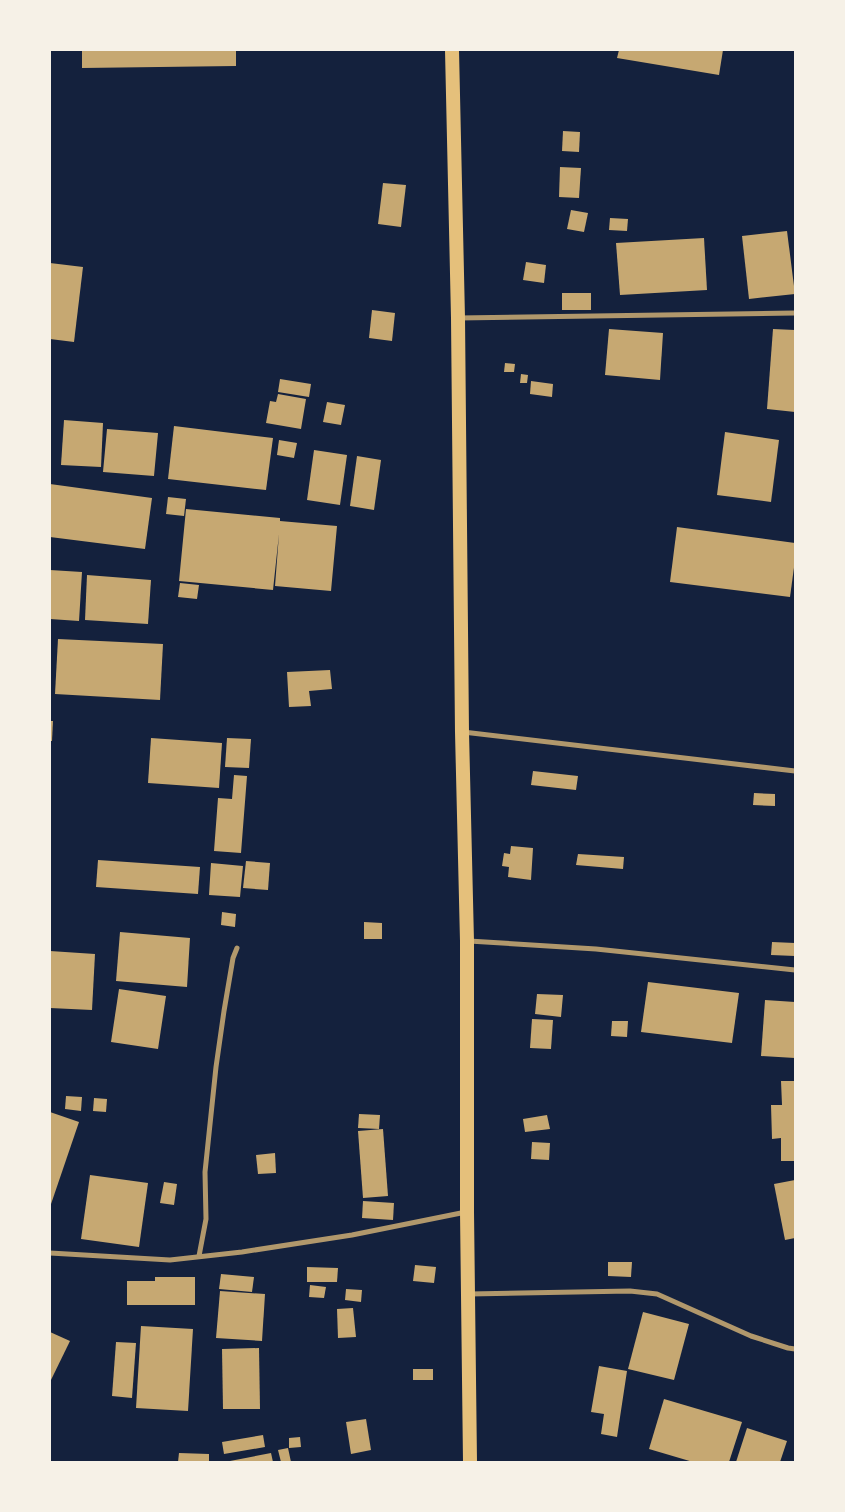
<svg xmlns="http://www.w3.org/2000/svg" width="845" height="1512" font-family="Commissioner,sans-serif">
<rect width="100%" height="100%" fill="#14213d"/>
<g fill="#c6a872">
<path d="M82,50H236V66L82,68Z"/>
<path d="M619,50H723L719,75L617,58Z"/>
<path d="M563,131L580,132L579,152L562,151Z"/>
<path d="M560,167L581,168L579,198L559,197Z"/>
<path d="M383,183L406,185L401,227L378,224Z"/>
<path d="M571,210L588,213L584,232L567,229Z"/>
<path d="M610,218L628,219L627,231L609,230Z"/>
<path d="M787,231L795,294L749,299L742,236Z"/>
<path d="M704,238L707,290L620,295L616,243Z"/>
<path d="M526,262L546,265L544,283L523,280Z"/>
<path d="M50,263L83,267L74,342L50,339Z"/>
<rect x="562" y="293" width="29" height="17"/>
<path d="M372,310L395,313L392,341L369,338Z"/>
<path d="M609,329L663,333L660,380L605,375Z"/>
<path d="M773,329L795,330V412L767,409Z"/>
<path d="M505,363L515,364L514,372H504Z"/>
<path d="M521,374L528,375L527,383H520Z"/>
<path d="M280,379L311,384L309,397L278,392Z"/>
<path d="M531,381L553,384L552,397L530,394Z"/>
<path d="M278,394L306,399L301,429L266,423L270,401L276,402Z"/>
<path d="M327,402L345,405L341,425L323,422Z"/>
<path d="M64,420L103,423L101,467L61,465Z"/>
<path d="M174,426L273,438L266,490L168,479Z"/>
<path d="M107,429L158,433L154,476L103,472Z"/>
<path d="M725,432L779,440L771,502L717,495Z"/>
<path d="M279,440L297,443L294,458L277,455Z"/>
<path d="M314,450L347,455L340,505L307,500Z"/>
<path d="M357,456L381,460L374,510L350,506Z"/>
<path d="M50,484L152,498L145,549L50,537Z"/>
<path d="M168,497L186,499L184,516L166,514Z"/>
<path d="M186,509L280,518V521L337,526L331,591L275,586L279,534L273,590L179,581Z"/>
<path d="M677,527L795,543V560L790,597L670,582Z"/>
<path d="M50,570L82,572L79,621L50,619Z"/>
<path d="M87,575L151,580L148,624L85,620Z"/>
<path d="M180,583L199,585L197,599L178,597Z"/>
<path d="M58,639L163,644L160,700L55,694Z"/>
<path d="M330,670L332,689L309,691L311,706L289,707L287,672Z"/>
<path d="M50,721H53L52,741H50Z"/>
<path d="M151,738L222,743L219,788L148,783Z"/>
<path d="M227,738L251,739L249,768L225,767Z"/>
<path d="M533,771L578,776L576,790L531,785Z"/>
<path d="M234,775L247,776L241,853L214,851L218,798L232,799Z"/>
<path d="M754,793L775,794V806L753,805Z"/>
<path d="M511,846L533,848L531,880L508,877L509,867L502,866L504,853L510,854Z"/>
<path d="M578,854L624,857L623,869L576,865Z"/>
<path d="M98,860L200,867L198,894L96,887Z"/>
<path d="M246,861L270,863L268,890L243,888Z"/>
<path d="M211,863L243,866L240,897L209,895Z"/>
<path d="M222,912L236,914L235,927L221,925Z"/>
<path d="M364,922L382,923V939H364Z"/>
<path d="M120,932L190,938L187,987L116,981Z"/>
<path d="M772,942L795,943V956L771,955Z"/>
<path d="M50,951L95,954L92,1010L50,1008Z"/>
<path d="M648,982L739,993L732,1043L641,1032Z"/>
<path d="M119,989L166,996L158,1049L111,1042Z"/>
<path d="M537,994L563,995L561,1017L535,1014Z"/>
<path d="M765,1000L795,1002V1058L761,1056Z"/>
<path d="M532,1019L553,1020L551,1049L530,1048Z"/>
<path d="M612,1021H628L627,1037L611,1036Z"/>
<path d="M781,1081H795V1161H781V1138L772,1139L771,1105H782Z"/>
<path d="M66,1096L82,1097L81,1111L65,1109Z"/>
<path d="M94,1098L107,1099L106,1112L93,1111Z"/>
<path d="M50,1112L79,1122L50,1207Z"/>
<path d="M359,1114L380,1115L379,1129L358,1128Z"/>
<path d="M547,1115L550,1129L525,1132L523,1119Z"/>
<path d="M383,1129L388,1196L363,1198L358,1131Z"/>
<path d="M532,1142L550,1143L549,1160L531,1159Z"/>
<path d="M275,1153L276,1173L258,1174L256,1155Z"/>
<path d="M90,1175L148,1183L139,1247L81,1239Z"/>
<path d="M795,1180V1238L785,1240L774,1184Z"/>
<path d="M164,1182L177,1184L174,1205L160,1203Z"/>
<path d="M363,1201L394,1203L393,1220L362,1218Z"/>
<path d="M608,1262H632L631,1277L608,1276Z"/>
<path d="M415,1265L436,1267L434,1283L413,1281Z"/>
<path d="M307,1267L338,1268L337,1282H307Z"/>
<path d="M221,1274L254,1277L252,1292L219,1289Z"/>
<path d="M155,1277H195V1305H127V1281H155Z"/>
<path d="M310,1285L326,1287L324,1298L309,1297Z"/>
<path d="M346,1289L362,1290L361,1302L345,1300Z"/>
<path d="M220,1291L265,1294L262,1341L216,1338Z"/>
<path d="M353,1308L356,1337L338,1338L337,1309Z"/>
<path d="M643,1312L689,1324L674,1380L628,1369Z"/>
<path d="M141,1326L193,1329L188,1411L136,1408Z"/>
<path d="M50,1332L70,1341L50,1382Z"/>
<path d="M116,1342L136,1343L132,1398L112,1396Z"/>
<path d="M259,1348L260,1409H223L222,1349Z"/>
<path d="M599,1366L627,1371L617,1437L601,1434L604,1414L591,1412Z"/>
<rect x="413" y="1369" width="20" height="11"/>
<path d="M664,1399L742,1422L729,1462H693L649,1449Z"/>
<path d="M366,1419L371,1450L351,1454L346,1422Z"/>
<path d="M747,1428L787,1441L780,1462H736Z"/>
<path d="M263,1435L265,1447L224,1454L222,1442Z"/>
<path d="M300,1437L301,1447L289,1448V1438Z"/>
<path d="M288,1448L291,1462H281L278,1450Z"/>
<path d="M179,1453L209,1454V1462H178Z"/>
<path d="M271,1453L273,1462H230V1461Z"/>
</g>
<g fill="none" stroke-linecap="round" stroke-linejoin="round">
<g stroke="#b1986c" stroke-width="5">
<path d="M458,318L795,313"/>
<path d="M463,732L795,771"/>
<path d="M469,941L596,949L795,970"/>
<path d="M50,1253L170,1260L242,1252L352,1235L466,1212"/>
<path d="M199,1256L206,1219L205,1172L216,1067L224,1011L233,958L237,948"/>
<path d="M469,1294L630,1291L657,1294L751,1336L788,1348L795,1349"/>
</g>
<path stroke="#e5c07b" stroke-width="14" d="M452,50L458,318L462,732L467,941V1212L470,1462"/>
</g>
<rect width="845" height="1512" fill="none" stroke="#f6f1e7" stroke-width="102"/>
</svg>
